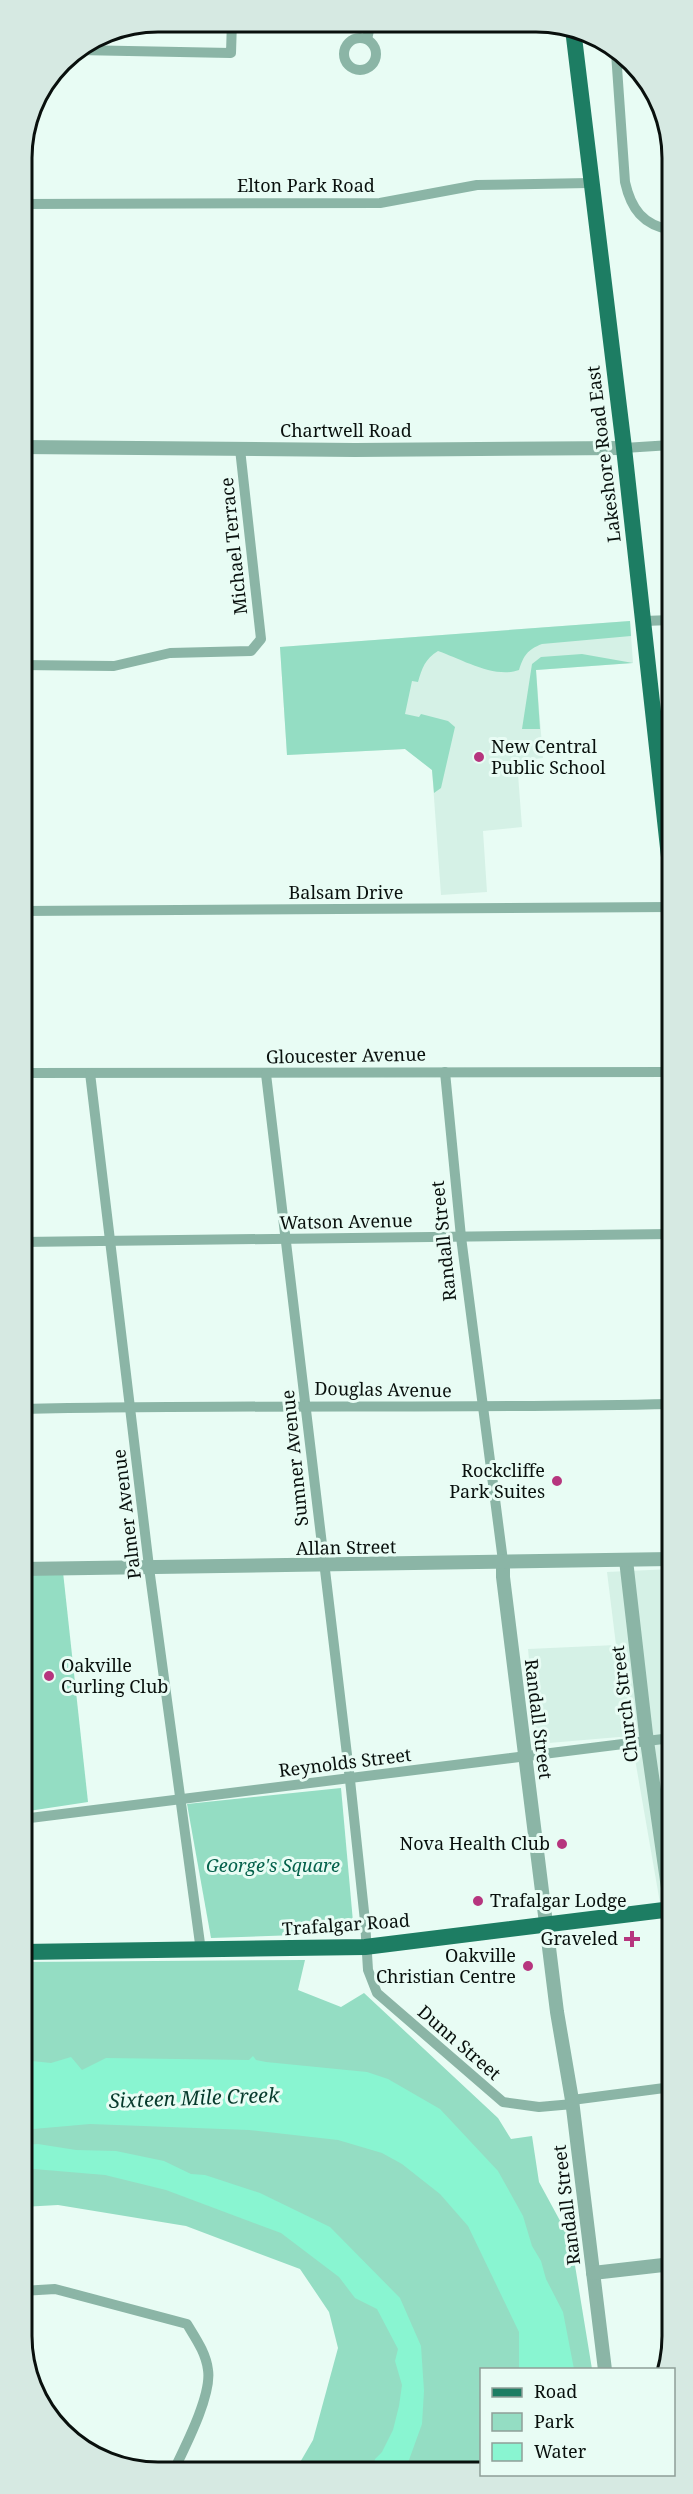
<svg xmlns="http://www.w3.org/2000/svg" width="693" height="2494" font-family="'Noto Serif',serif">
<rect width="100%" height="100%" fill="#e8fcf4"/>
<g fill="#d5f1e6">
<path d="M630,621L633,663L536,670L543,758L517,761L522,827L483,831L487,892L441,895L432,770L405,749L287,755L280,647Z"/>
<path d="M671,1569L672,1972L631,1736L537,1744L528,1649L616,1645L607,1572Z"/>
</g>
<g fill="#94ddc3">
<path d="M630,621L631,636L542,644C527,650 524,655 519,670C495,679 461,659 438,651C425,659 422,668 418,682L412,681L405,714L419,717L421,714L448,721L455,727L441,788L434,793L432,770L405,749L287,755L280,647Z"/>
<path d="M582,654L633,663L536,670L540,729H522L532,664L541,657Z"/>
<path d="M63,1572L88,1802L22,1812V1574Z"/>
<path d="M341,1788L354,1933L211,1938L187,1804Z"/>
<path d="M305,1960L298,1990L341,2007L364,1993L498,2118L511,2139L532,2136L539,2182L571,2241L592,2369L482,2370L481,2472L295,2471L313,2440L338,2348L329,2312L300,2269L186,2226L58,2205L22,2207V1962Z"/>
</g>
<g fill="#89f5d1">
<path d="M253,2056L256,2060L266,2062L367,2072L388,2079L440,2109L498,2171L523,2216L532,2246L541,2261L546,2279L563,2312L574,2369H519V2332L468,2226L440,2194L402,2164L382,2153L338,2140L249,2130L90,2124L22,2130V2060L51,2063L71,2057L82,2070L106,2058L249,2060Z"/>
<path d="M38,2144L76,2150L116,2151L164,2161L191,2174L205,2175L260,2193L330,2227L400,2298L421,2346L424,2391L422,2424L405,2471H373L375,2459L382,2452L393,2430L399,2406L402,2385L395,2361L398,2349L377,2309L355,2298L339,2277L281,2233L166,2190L105,2175L22,2168V2145Z"/>
</g>
<g fill="none" stroke-linecap="round" stroke-linejoin="round">
<g stroke="#8bb5a6" stroke-width="10">
<circle cx="360" cy="54" r="16"/>
<path d="M367,39L371,22"/>
<path d="M77,50L231,53L232,21"/>
<path d="M616,53L625,182C631,209 643,225 671,230"/>
<path d="M21,204L380,203L477,185L589,183"/>
<path d="M624,448L671,445"/>
<path d="M644,621L671,620"/>
<path d="M21,665L114,666L170,653L251,651L261,639L240,449"/>
<path d="M22,911L671,907"/>
<path d="M445,1072L461,1237L503,1561"/>
<path d="M22,1073L671,1072"/>
<path d="M90,1073L150,1575L201,1951"/>
<path d="M266,1074L350,1780L365,1921L368,1970L377,1993L503,2102L539,2107L573,2104"/>
<path d="M22,1242L671,1234"/>
<path d="M22,1409C238,1404 455,1409 671,1404"/>
<path d="M22,1819L671,1738"/>
<path d="M22,1923L24,1952"/>
<path d="M572,2100L672,2087"/>
<path d="M22,2291L55,2289L187,2324C196,2339 206,2353 208,2370C212,2395 185,2447 174,2470"/>
</g>
<g stroke="#8bb5a6" stroke-width="14">
<path d="M21,447L355,450L624,448"/>
<path d="M626,1560L646,1734L672,1916"/>
<path d="M503,1561V1577L557,2012L572,2100L605,2370"/>
<path d="M22,1569L671,1559"/>
<path d="M593,2273L672,2264"/>
</g>
<g stroke="#1d7d63" stroke-width="16">
<path d="M573,29L624,448L671,875"/>
<path d="M22,1952L365,1947L672,1909"/>
</g>
</g>
<g fill="#b6357e" stroke="#e8fcf4" stroke-width="2">
<circle cx="479" cy="757" r="6"/>
<circle cx="557" cy="1481" r="6"/>
<circle cx="49" cy="1676" r="6"/>
<circle cx="562" cy="1844" r="6"/>
<circle cx="478" cy="1901" r="6"/>
<path d="M629 1930h6v6h6v6h-6v6h-6v-6h-6v-6h6z"/>
<circle cx="528" cy="1966" r="6"/>
</g>
<g text-anchor="middle" stroke-width="6" stroke-linejoin="round" paint-order="stroke">
<g font-size="18" fill="#09100d" stroke="#e8fcf4">
<text x="306" y="192">Elton Park Road</text>
<text x="346" y="437">Chartwell Road</text>
<text transform="translate(604 454) rotate(-97)" y="6">Lakeshore Road East</text>
<text transform="translate(234 546) rotate(-96)" y="6">Michael Terrace</text>
<text x="346" y="899">Balsam Drive</text>
<text transform="translate(346 1056) rotate(-1)" y="6">Gloucester Avenue</text>
<text transform="translate(346 1222) rotate(-1)" y="6">Watson Avenue</text>
<text transform="translate(444 1241) rotate(-96)" y="6">Randall Street</text>
<text transform="translate(383 1390) rotate(1)" y="6">Douglas Avenue</text>
<text transform="translate(295 1458) rotate(-96)" y="6">Sumner Avenue</text>
<text transform="translate(127 1514) rotate(-97)" y="6">Palmer Avenue</text>
<text transform="translate(346 1548) rotate(-1)" y="6">Allan Street</text>
<text transform="translate(625 1704) rotate(-97)" y="6">Church Street</text>
<text transform="translate(538 1719) rotate(83)" y="6">Randall Street</text>
<text transform="translate(345 1763) rotate(-7)" y="6">Reynolds Street</text>
<text transform="translate(346 1925) rotate(-4)" y="6">Trafalgar Road</text>
<text transform="translate(459 2043) rotate(41)" y="6">Dunn Street</text>
<text transform="translate(567 2205) rotate(-97)" y="6">Randall Street</text>
</g>
<g font-size="18" fill="#09100d" stroke="#e8fcf4" text-anchor="end">
<text x="491" y="753" text-anchor="start">New Central<tspan x="491" dy="21">Public School</tspan></text>
<text x="545" y="1477">Rockcliffe<tspan x="545" dy="21">Park Suites</tspan></text>
<text x="61" y="1672" text-anchor="start">Oakville<tspan x="61" dy="21">Curling Club</tspan></text>
<text x="550" y="1850">Nova Health Club</text>
<text x="490" y="1907" text-anchor="start">Trafalgar Lodge</text>
<text x="618" y="1945">Graveled</text>
<text x="516" y="1962">Oakville<tspan x="516" dy="21">Christian Centre</tspan></text>
</g>
<g font-size="18" font-style="italic" fill="#04614b" stroke="#e8fcf4">
<text x="273" y="1872">George's Square</text>
</g>
<g font-size="20" font-style="italic" fill="#073a2c" stroke="#e8fcf4">
<text transform="translate(194 2098) rotate(-2)" y="7">Sixteen Mile Creek</text>
</g>
</g>
<path d="M0 0H693V2494H0ZM158 32H536A126 126 0 0 1 662 158V2336A126 126 0 0 1 536 2462H158A126 126 0 0 1 32 2336V158A126 126 0 0 1 158 32Z" fill="#d6e9e2" fill-rule="evenodd"/>
<path fill="none" stroke="#09100d" stroke-width="3" d="M158 32H536A126 126 0 0 1 662 158V2336A126 126 0 0 1 536 2462H158A126 126 0 0 1 32 2336V158A126 126 0 0 1 158 32Z"/>
<rect x="480" y="2368" width="195" height="108" fill="#e8fcf4" stroke="#8f9e98" stroke-width="1.5"/>
<rect x="492" y="2388" width="30" height="9" fill="#1d7d63" stroke="#8f9e98" stroke-width="1.5"/>
<text x="534" y="2398" font-size="18" fill="#09100d">Road</text>
<rect x="492" y="2413" width="30" height="18" fill="#94ddc3" stroke="#8f9e98" stroke-width="1.5"/>
<text x="534" y="2428" font-size="18" fill="#09100d">Park</text>
<rect x="492" y="2443" width="30" height="18" fill="#89f5d1" stroke="#8f9e98" stroke-width="1.5"/>
<text x="534" y="2458" font-size="18" fill="#09100d">Water</text>
</svg>
